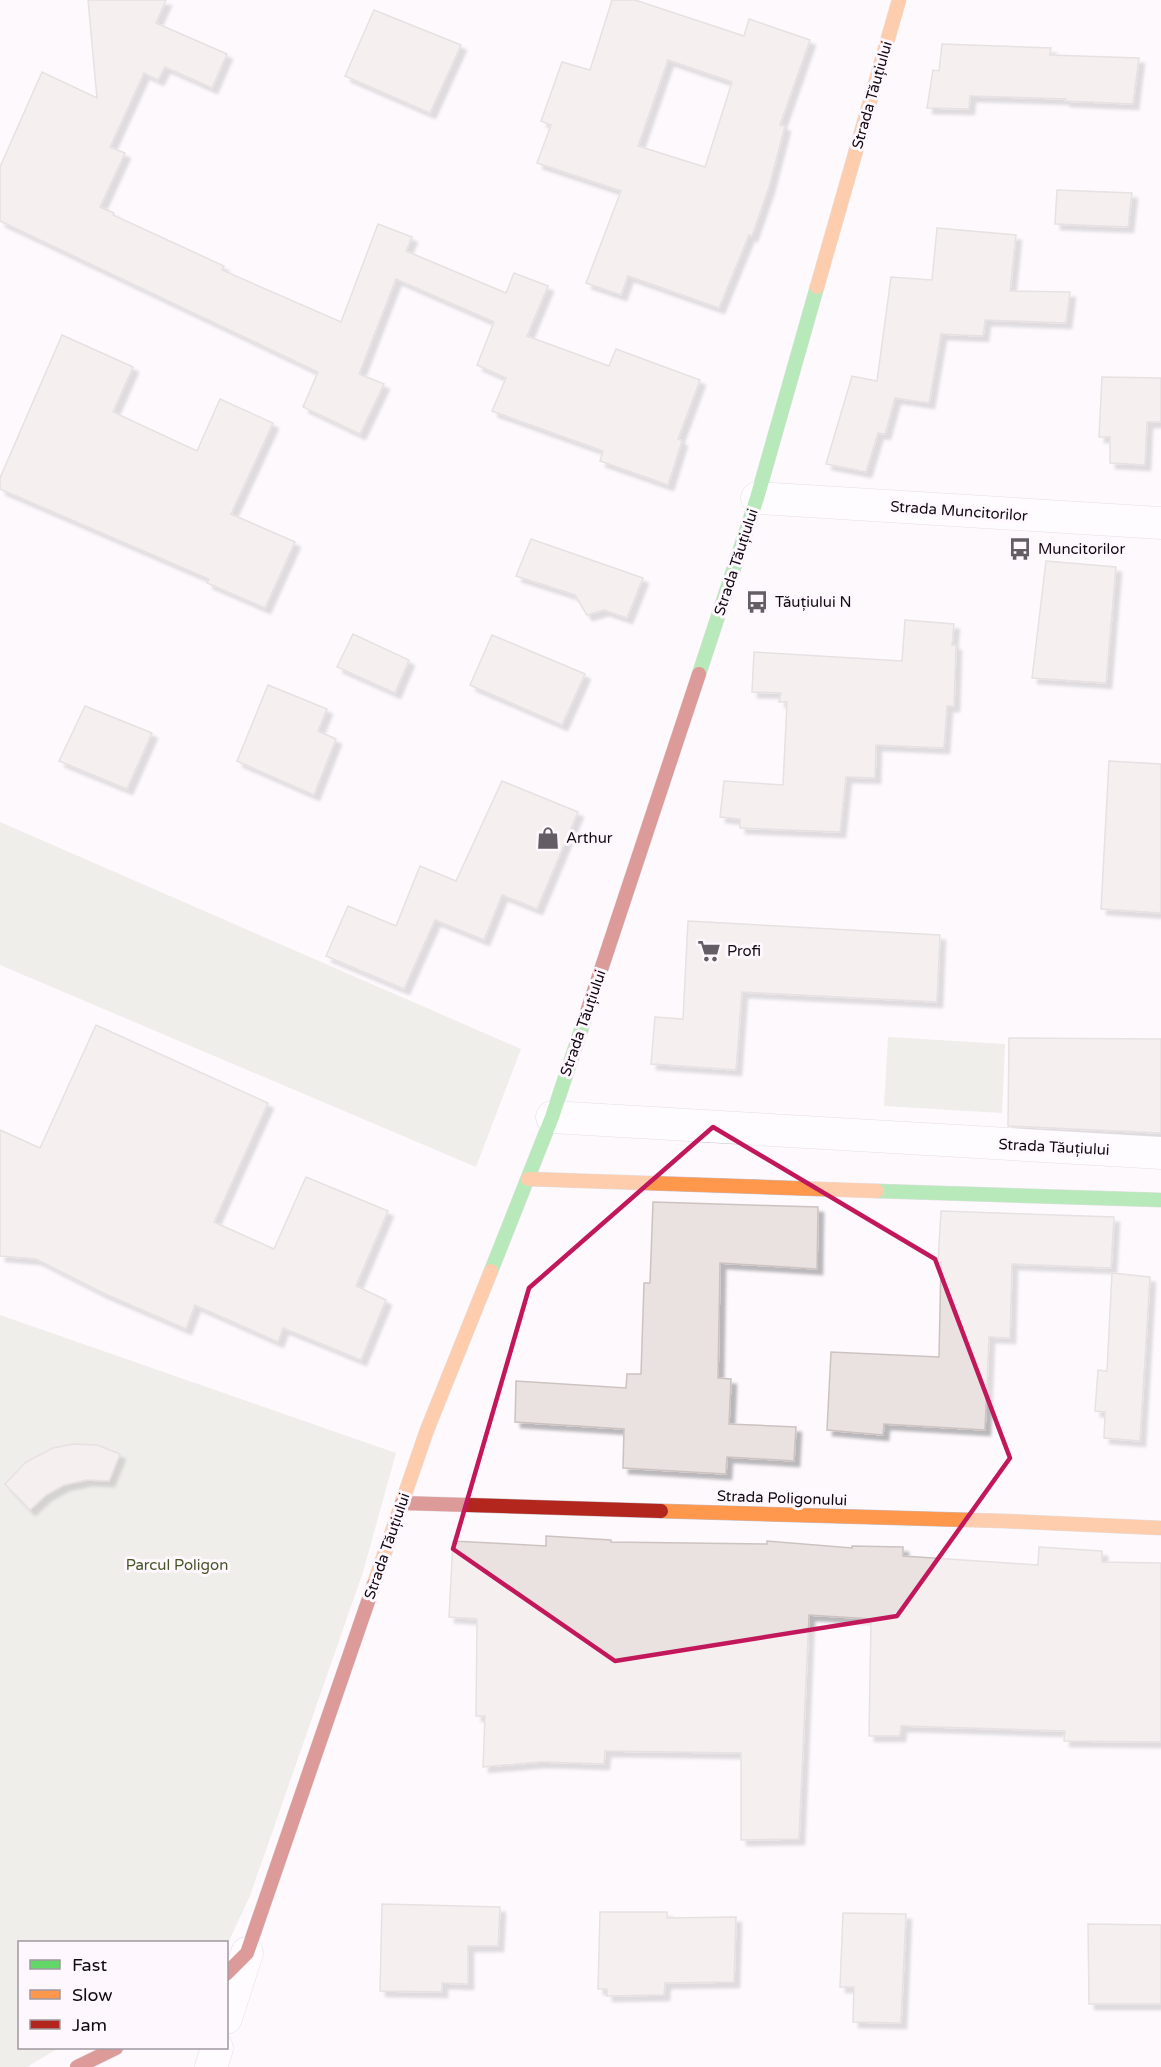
<svg xmlns="http://www.w3.org/2000/svg" width="1161" height="2067" font-family="'Varela Round',sans-serif">
<defs>
<filter id="shadow"><feDropShadow dx="5.5" dy="5.5" stdDeviation="1.5" flood-color="#0004"/></filter>
</defs>
<rect width="100%" height="100%" fill="#fdf9fd"/>
<g fill="#dde0d3">
<path d="M0,822L521,1049L476,1167L0,965Z"/>
<path d="M888,1037L1005,1044L1002,1113L884,1106Z"/>
<path d="M0,1315L396,1453L363,1572L250,1896L227,1945L226,1942H20V2048H59L27,2067H0Z"/>
</g>
<g fill="#eae2e0" stroke="#ccc3c1" stroke-width="1.5" fill-rule="evenodd" filter="url(#shadow)">
<path d="M88,0H166L156,23L227,54L212,88L165,67L158,80L144,73L110,147L125,153L100,207L114,213L113,215L224,266L222,270L341,322L378,224L412,237L406,251L506,293L514,273L548,286L527,336L609,366L616,349L700,380L678,439L682,441L668,485L600,461L603,451L492,411L506,378L477,365L494,322L396,279L359,374L384,384L360,434L303,407L318,372L0,221V167L42,72L97,98Z"/>
<path d="M612,0H635L744,36L749,19L810,40L780,125L785,126L769,187L752,236L749,235L719,308L628,276L621,295L586,283L621,191L537,163L551,125L541,121L562,62L590,70ZM668,60L732,82L705,167L638,146Z"/>
<path d="M374,10L461,45L430,113L345,76Z"/>
<path d="M942,44L1051,48L1050,55L1139,58L1133,104L1065,101L1066,99L970,96L969,109L927,108L933,70L939,71Z"/>
<path d="M1057,190L1132,193L1128,227L1055,224Z"/>
<path d="M937,228L1016,235L1010,291L1070,292L1066,323L985,320L983,336L941,334L929,403L895,398L885,434L878,433L866,472L826,464L852,376L877,381L891,277L932,280Z"/>
<path d="M62,335L133,367L113,412L197,451L220,399L273,423L231,514L295,542L265,608L207,583L209,579L0,489V478Z"/>
<path d="M1102,377L1161,378V422H1147L1145,465L1110,463V437H1099Z"/>
<path d="M531,539L643,578L627,618L604,610L587,615L575,595L516,576Z"/>
<path d="M1046,561L1116,567L1106,683L1032,678Z"/>
<path d="M905,620L954,624L952,645H956L954,706H947L944,748L876,745L875,778L846,777L840,832L740,828V819L720,817L724,781L783,785L787,702H779L781,693L752,692L754,652L902,661Z"/>
<path d="M353,634L409,660L395,693L337,667Z"/>
<path d="M492,635L585,674L562,725L470,685Z"/>
<path d="M268,685L327,709L318,731L336,739L314,795L237,761Z"/>
<path d="M85,706L152,733L127,789L59,761Z"/>
<path d="M1109,761L1161,764V913L1101,909Z"/>
<path d="M502,781L578,812L537,909L502,895L484,940L435,920L404,989L326,956L348,906L396,926L420,866L456,881Z"/>
<path d="M688,921L940,935L937,1002L742,992L736,1070L651,1064L655,1017L683,1019Z"/>
<path d="M96,1025L268,1103L214,1222L274,1249L306,1177L388,1211L356,1286L386,1300L361,1360L283,1328L278,1342L195,1305L186,1329L103,1293L36,1259L0,1256V1130L40,1148Z"/>
<path d="M1009,1038L1161,1039V1133L1008,1126Z"/>
<path d="M653,1202L818,1207L817,1269L720,1263L718,1378L731,1379L729,1424L796,1427L794,1461L727,1457L726,1474L623,1468L624,1429L515,1422L516,1381L626,1388L627,1374H641L644,1283H650Z"/>
<path d="M941,1211L1114,1217L1111,1268L1012,1264L1010,1338L989,1337L985,1430L884,1424L883,1435L827,1430L831,1352L939,1357L941,1262H938Z"/>
<path d="M1112,1273L1150,1277L1140,1441L1104,1438L1105,1412L1095,1411L1098,1370L1107,1371Z"/>
<path d="M74,1444L97,1445L120,1454L109,1481L87,1480L64,1485L46,1495L30,1510L5,1484L26,1462L53,1448Z"/>
<path d="M546,1536L611,1540V1542L767,1544V1541L852,1548V1546L903,1547V1556L1038,1565L1039,1547L1102,1551V1562L1161,1563V1742L1064,1741L1065,1731L901,1726L900,1736H869L871,1619L809,1615L799,1839L741,1840V1753L605,1751L604,1764L541,1762L483,1767L485,1716H476L477,1619L449,1617L453,1541L546,1546Z"/>
<path d="M382,1904L500,1907L498,1946H468V1984L442,1983V1992L380,1991Z"/>
<path d="M600,1912H667V1918L736,1917L734,1982L665,1983L664,1995L607,1996V1989H598Z"/>
<path d="M843,1913L906,1914L901,2023L853,2022L854,1987H840Z"/>
<path d="M1088,1924L1161,1925V2004H1089Z"/>
</g>
<g fill="none" stroke-linecap="round" stroke-linejoin="round">
<g stroke="#c6bfc6" stroke-width="33">
<g id="street">
<path d="M757,498L1161,523"/>
<path d="M552,1117L1161,1153"/>
<path d="M226,2018L247,1953"/>
<path d="M211,2067L217,2048"/>
</g>
</g>
<g stroke="#c6bfc6" stroke-width="15">
<g id="fast">
<path d="M699,674L757,498L817,287"/>
<path d="M877,1191L1161,1200"/>
<path d="M491,1271L552,1117L587,1012"/>
</g>
</g>
<g stroke="#c6bfc6" stroke-width="15">
<g id="slow">
<path d="M817,287L899,0"/>
<path d="M528,1179L877,1191"/>
<path d="M661,1511L1004,1521L1161,1528"/>
<path d="M374,1584L427,1430L491,1271"/>
</g>
</g>
<g stroke="#c6bfc6" stroke-width="15">
<g id="jam">
<path d="M587,1012L699,674"/>
<path d="M402,1503L661,1511"/>
<path d="M226,1974L247,1953L374,1584"/>
<path d="M77,2067L116,2048"/>
</g>
</g>
<use href="#street" stroke="#fffeff" stroke-width="32"/>
<use href="#fast" stroke="#63d668" stroke-width="14"/>
<use href="#slow" stroke="#ff974d" stroke-width="14"/>
<use href="#jam" stroke="#b3261e" stroke-width="14"/>
</g>
<path d="M0 0H1161V2067H0ZM713,1127L935,1259L1010,1458L897,1616L615,1661L453,1549L529,1288Z" fill="#fdf9fd" fill-opacity=".55" fill-rule="evenodd"/>
<path fill="none" stroke="#c2185b" stroke-width="4.5" stroke-linejoin="round" d="M713,1127L935,1259L1010,1458L897,1616L615,1661L453,1549L529,1288Z"/>
<defs>
<g id="bus-bare" transform="scale(1.8)"><path d="M-5-6H5V4H4V6H2V4H-2V6H-4V4H-5ZM-3.5-4V0h7V-4ZM-3.5 1.2v1.5H-2V1.2ZM2 1.2v1.5H3.5V1.2Z" fill="#655d65" stroke="#fef8fe" stroke-width="2.5" paint-order="stroke"/></g>
<g id="shop-bare" transform="scale(1.8)"><path d="M-5-2.5h2.3a2.7 3.5 0 0 1 5.4 0H5L5.5 6h-11ZM-1.5-2.5h3a1.5 2.3 0 0 0-3 0Z" fill="#655d65" stroke="#fef8fe" stroke-width="2.5" paint-order="stroke"/></g>
<g id="supermarket-bare" transform="scale(1.8)"><path d="M-6-5.5h2.5l.6 2H6L4.5 2H-2.5L-4.4-4H-6ZM-1.5 3.2a1.3 1.3 0 1 0 .1 0ZM3 3.2a1.3 1.3 0 1 0 .1 0Z" fill="#655d65" stroke="#fef8fe" stroke-width="2.5" paint-order="stroke"/></g>
</defs>
<g fill-rule="evenodd">
<use href="#bus-bare" x="1020" y="549"/>
<use href="#bus-bare" x="757" y="602"/>
<use href="#shop-bare" x="548" y="838"/>
<use href="#supermarket-bare" x="709" y="951"/>
</g>
<g text-anchor="middle" stroke-width="6" stroke-linejoin="round" paint-order="stroke">
<g font-size="15" fill="#130913" stroke="#fef8fe">
<text transform="translate(872 95) rotate(-74)" y="5">Strada Tăuțiului</text>
<text transform="translate(959 511) rotate(4)" y="5">Strada Muncitorilor</text>
<text transform="translate(736 562) rotate(-72)" y="5">Strada Tăuțiului</text>
<text transform="translate(583 1023) rotate(-71)" y="5">Strada Tăuțiului</text>
<text transform="translate(1054 1147) rotate(3)" y="5">Strada Tăuțiului</text>
<text transform="translate(782 1498) rotate(2)" y="5">Strada Poligonului</text>
<text transform="translate(387 1546) rotate(-71)" y="5">Strada Tăuțiului</text>
</g>
<g font-size="15" fill="#130913" stroke="#fef8fe" text-anchor="start">
<text x="1038" y="554">Muncitorilor</text>
<text x="775" y="607">Tăuțiului N</text>
<text x="566" y="843">Arthur</text>
<text x="727" y="956">Profi</text>
</g>
<g font-size="15" fill="#465527" stroke="#fef8fe">
<text x="177" y="1570">Parcul Poligon</text>
</g>
</g>
<rect x="18" y="1941" width="210" height="108" fill="#fef8fe" stroke="#a098a0" stroke-width="1.5"/>
<rect x="30" y="1960" width="30" height="9" fill="#63d668" stroke="#a098a0" stroke-width="1.5"/>
<text x="72" y="1971" font-size="18" fill="#130913">Fast</text>
<rect x="30" y="1990" width="30" height="9" fill="#ff974d" stroke="#a098a0" stroke-width="1.5"/>
<text x="72" y="2001" font-size="18" fill="#130913">Slow</text>
<rect x="30" y="2020" width="30" height="9" fill="#b3261e" stroke="#a098a0" stroke-width="1.5"/>
<text x="72" y="2031" font-size="18" fill="#130913">Jam</text>
</svg>
